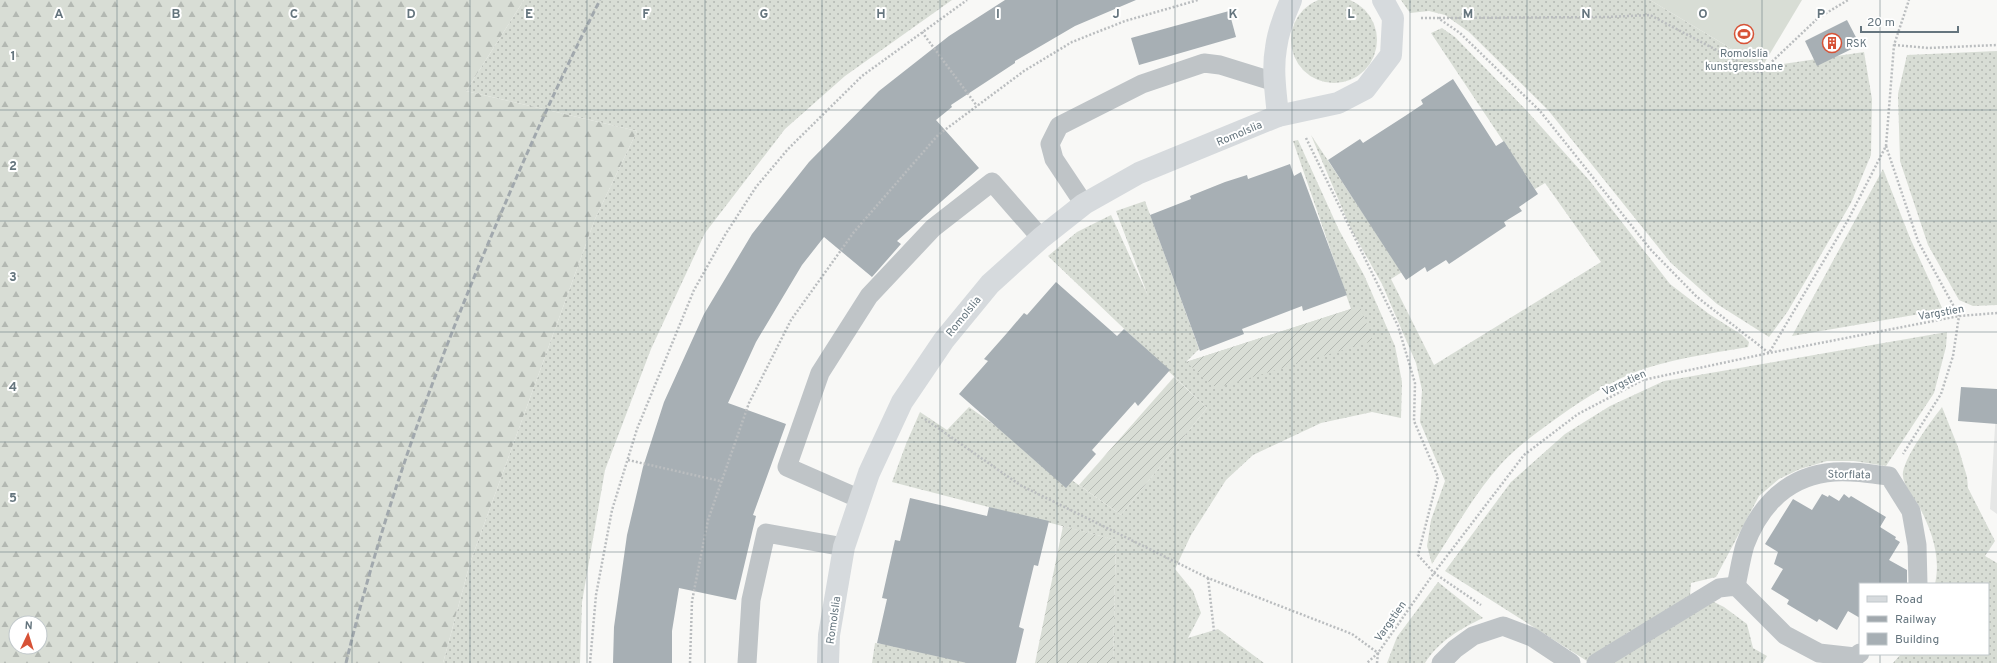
<svg xmlns="http://www.w3.org/2000/svg" width="1997" height="663" font-family="Overpass,sans-serif">
<defs>
<pattern id="grass-dots" width="8" height="8" patternUnits="userSpaceOnUse"><rect width="8" height="8" fill="#d8ddd5"/><path d="M2 2h.1M6 6h.1" fill="none" stroke="#b3b8b2" stroke-width="1.8" stroke-linecap="round"/></pattern>
<pattern id="forest-firs" width="22" height="20" patternUnits="userSpaceOnUse"><rect width="22" height="20" fill="#d8ddd5"/><path d="M5 1l3.5 6h-7zM16 11l3.5 6h-7z" fill="#b3b8b2"/></pattern>
<pattern id="garden-furrows" width="10" height="10" patternUnits="userSpaceOnUse"><rect width="10" height="10" fill="#d8ddd5"/><path d="M-1 1l2-2M0 10L10 0M9 11l2-2" fill="none" stroke="#b3b8b2"/></pattern>
</defs>
<rect width="100%" height="100%" fill="#f8f8f6"/>
<path fill="#e6e7e6" d="M1997,394V514L1990,509Z"/>
<g fill="url(#grass-dots)">
<circle cx="1334" cy="40" r="43"/>
<path d="M524,0H952L845,76L785,129L705,233L651,349L605,470L582,602L580,663H443L470,563L595,219L637,131L466,91Z"/>
<path d="M1401,0H1650L1762,67L1864,52L1872,99L1871,155L1851,203L1788,311L1769,337L1717,304L1671,263L1548,110L1469,32L1445,15L1429,11L1410,13Z"/>
<path d="M1442,28L1455,37L1527,111L1589,180L1670,284L1709,314L1742,335L1749,342L1748,347C1709,354 1667,359 1630,374C1601,387 1575,405 1550,423C1533,435 1515,449 1501,464C1474,494 1454,531 1432,564L1427,546L1431,520L1445,481L1420,422L1422,390L1416,363L1382,284L1351,229L1311,135L1402,272L1391,279L1434,365L1601,262L1545,183L1535,189L1431,33Z"/>
<path d="M1997,51V305L1973,306L1959,300L1928,245L1900,161L1898,94L1907,55Z"/>
<path d="M1298,140L1339,230L1364,275L1395,346L1402,382L1401,418L1372,412L1321,423L1253,455L1226,480L1191,535L1175,569L1193,591L1201,613L1188,638L1218,629L1264,663H1113L1116,540L892,482L906,444L920,412L947,430L969,407L1121,515L1207,408L1048,256L1077,232L1111,215L1148,296L1116,211L1145,201L1199,349L1186,362L1360,306L1351,309L1293,141Z"/>
<path d="M1883,169L1910,238L1943,310L1792,336Z"/>
<path d="M1947,332L1946,347L1934,393L1886,466L1854,461H1827L1800,469L1779,479L1759,496L1716,577L1691,583L1689,608L1708,599L1724,607L1747,624L1753,648L1767,656L1763,663H1603L1640,641L1630,631L1587,661L1445,571L1511,482L1565,434L1610,406L1664,381Z"/>
<path d="M1942,407L1958,447L1967,477L1968,488L1995,541L1985,556L1997,563V663H1893L1901,654H1988V584H1935C1941,557 1932,532 1920,508C1915,498 1901,484 1903,472C1907,453 1930,423 1942,407Z"/>
<path d="M1438,582L1483,618C1460,629 1439,641 1425,663H1387L1397,637Z"/>
<path d="M875,643L1016,663H872Z"/>
</g>
<path fill="url(#forest-firs)" fill-rule="evenodd" d="M0,0H524L466,91L637,131L595,219L470,563L443,663H0ZM16,623H40V647H16Z"/>
<g fill="url(#garden-furrows)">
<path d="M1360,306L1373,341L1216,388L1186,362Z"/>
<path d="M1174,377L1207,408L1121,515L1079,485Z"/>
<path d="M1063,526L1116,540L1113,663H1035Z"/>
</g>
<path fill="#d8ddd5" d="M1650,0H1802L1762,67Z"/>
<g fill="#a7afb4">
<path d="M1005,0H1136L1075,26L1015,61V63L951,105L952,107L936,120L979,168L897,241L901,244L872,277L824,237L802,265L756,342L728,403L786,424L753,515L756,516L736,600L679,588L672,631V663H613L614,627L627,535L643,467L664,402L704,314L752,234L809,162L879,91L949,36Z"/>
<path d="M1229,11L1236,37L1139,65L1131,38Z"/>
<path d="M1847,20L1860,45L1817,66L1805,41Z"/>
<path d="M1453,79L1496,146L1504,141L1538,194L1519,207L1522,211L1504,222L1506,226L1449,264L1446,260L1427,272L1425,267L1406,280L1328,160L1360,139L1363,143L1405,116L1423,104L1421,100Z"/>
<path d="M1290,164L1294,176L1301,172L1347,295L1303,311L1302,306L1242,329L1244,334L1200,351L1150,215L1191,199L1190,196L1225,182L1247,175L1248,179Z"/>
<path d="M1056,282L1117,336L1124,329L1170,370L1138,406L1135,402L1092,450L1096,454L1066,488L959,394L988,361L984,359L1007,333L1024,313L1027,315Z"/>
<path d="M1961,387L1997,389V424L1958,421Z"/>
<path d="M1822,494L1828,497L1829,495L1839,501L1844,494L1849,498L1851,496L1886,517L1880,527L1896,537L1895,539L1900,542L1889,560L1907,570V584H1860V618L1848,611L1837,630L1819,619L1817,622L1787,604L1789,600L1771,589L1783,569L1774,564L1778,552L1765,544L1793,499L1812,510Z"/>
<path d="M910,498L987,516L989,507L1049,521L1038,566L1034,565L1019,627L1024,629L1016,663H967L877,643L887,599L882,598L895,540L900,541Z"/>
</g>
<g fill="none" stroke-linecap="round" stroke-linejoin="round">
<g stroke="#babdbf" stroke-width="2.5" stroke-dasharray="2 2" stroke-linecap="butt">
<path d="M1421,18H1438L1460,33L1540,111L1651,250L1697,297L1769,353L1848,220L1886,146L1894,45L1909,0"/>
<path d="M1439,18L1607,17L1650,15L1760,73L1818,18L1848,0"/>
<path d="M922,32L977,106"/>
<path d="M1894,45L1929,48L1997,45"/>
<path d="M1306,138L1398,326L1415,383L1414,421L1438,477L1418,555L1434,573L1481,605"/>
<path d="M1886,146L1918,241L1959,316L1953,356L1941,394L1903,454"/>
<path d="M925,419L1020,485L1208,578L1352,634L1378,653L1367,663"/>
<path d="M628,460L720,481"/>
<path d="M1208,578L1214,631"/>
<path d="M590,663L596,595L612,510L637,429L694,290L725,235L756,187L788,149L862,76L967,0"/>
<path d="M690,663L692,601L708,520L749,403L791,320L854,232L938,135L1024,71L1072,42L1125,21L1198,0"/>
<path d="M1377,663L1378,653L1434,573L1524,455L1578,414L1643,380L1769,353L1959,316L1997,313"/>
</g>
<g stroke="#bfc4c7" stroke-width="19">
<path d="M1084,204L1054,159L1050,144L1059,126L1142,84L1204,63L1220,65L1275,82"/>
<path d="M860,499L787,467L820,373L869,296L933,228L992,182L1041,238"/>
<path d="M1736,586C1739,573 1741,558 1745,545C1763,497 1798,469 1850,472C1863,472 1876,475 1889,476L1911,511L1917,545L1918,584"/>
<path d="M747,663L751,600L766,533L844,547"/>
<path d="M1441,663L1455,649L1473,636L1503,626L1532,637L1571,663"/>
<path d="M1596,663L1719,588L1736,586L1785,635L1819,653L1855,657L1860,653"/>
</g>
<g stroke="#d6dadd" stroke-width="22">
<path d="M1278,116C1276,94 1272,70 1276,48C1278,31 1284,16 1291,0"/>
<path d="M828,663L829,635L844,547L869,473L902,402L944,340L990,284L1041,238L1084,204L1139,173L1278,116L1338,103L1365,89L1391,55L1393,18L1383,0"/>
</g>
<path stroke="#a1a8ad" stroke-width="3" stroke-dasharray="6 3" stroke-linecap="butt" d="M346,663C379,526 426,393 480,263C517,174 556,86 600,0"/>
</g>
<path fill="none" stroke="#65757e" stroke-width="1" stroke-opacity="0.55" d="M117,0V663M235,0V663M352,0V663M470,0V663M587,0V663M705,0V663M822,0V663M940,0V663M1057,0V663M1175,0V663M1292,0V663M1410,0V663M1527,0V663M1645,0V663M1762,0V663M1880,0V584M0,110H1997M0,221H1997M0,332H1997M0,442H1997M0,552H1997M1880,654V663"/>
<defs>
<g id="stadium-ring" transform="scale(1)"><circle r="9.5" fill="#fff" stroke="#d75236" stroke-width="1.5"/><path d="M0-5a6.5 5 0 1 0 0 10a6.5 5 0 1 0 0-10ZM-3.5-1.8h7v3.6h-7Z" fill="#d75236"/></g>
<g id="building-ring" transform="scale(1)"><circle r="9.5" fill="#fff" stroke="#d75236" stroke-width="1.5"/><path d="M-4-6H4V6H1V3H-1V6H-4ZM-2.5-4.3h1.7v1.8h-1.7ZM.8-4.3h1.7v1.8H.8ZM-2.5-1h1.7V.8h-1.7ZM.8-1h1.7V.8H.8Z" fill="#d75236"/></g>
</defs>
<g fill-rule="evenodd">
<use href="#stadium-ring" x="1744" y="34"/>
<use href="#building-ring" x="1832" y="43"/>
</g>
<g text-anchor="middle" stroke-width="4" stroke-linejoin="round" paint-order="stroke">
<g font-size="11" fill="#65757e" stroke="#fff" text-anchor="start">
<text x="1846" y="47">RSK</text>
<text x="1744" y="57" text-anchor="middle">Romolslia<tspan x="1744" dy="13">kunstgressbane</tspan></text>
</g>
<g font-size="11" fill="#65757e" stroke="#fff">
<text transform="translate(1239 133) rotate(-23)" y="4">Romolslia</text>
<text transform="translate(1941 312) rotate(-10)" y="4">Vargstien</text>
<text transform="translate(963 316) rotate(-51)" y="4">Romolslia</text>
<text transform="translate(1624 382) rotate(-25)" y="4">Vargstien</text>
<text transform="translate(1849 474) rotate(1)" y="4">Storflata</text>
<text transform="translate(833 620) rotate(-82)" y="4">Romolslia</text>
<text transform="translate(1390 621) rotate(-55)" y="4">Vargstien</text>
</g>
</g>
<g font-size="13" text-anchor="middle" font-weight="bold" fill="#65757e" stroke="#fff" stroke-width="4" stroke-linejoin="round" paint-order="stroke">
<text x="59" y="18">A</text>
<text x="176" y="18">B</text>
<text x="294" y="18">C</text>
<text x="411" y="18">D</text>
<text x="529" y="18">E</text>
<text x="646" y="18">F</text>
<text x="764" y="18">G</text>
<text x="881" y="18">H</text>
<text x="998" y="18">I</text>
<text x="1116" y="18">J</text>
<text x="1233" y="18">K</text>
<text x="1351" y="18">L</text>
<text x="1468" y="18">M</text>
<text x="1586" y="18">N</text>
<text x="1703" y="18">O</text>
<text x="1821" y="18">P</text>
<text x="13" y="60">1</text>
<text x="13" y="170">2</text>
<text x="13" y="281">3</text>
<text x="13" y="391">4</text>
<text x="13" y="502">5</text>
</g>
<rect x="1859" y="583" width="130" height="72" fill="#ffffff" stroke="#c1c8cb"/>
<rect x="1867" y="596" width="20" height="6" fill="#d6dadd" stroke="#c1c8cb"/>
<text x="1895" y="603" font-size="12" fill="#65757e">Road</text>
<rect x="1867" y="616" width="20" height="6" fill="#a1a8ad" stroke="#c1c8cb"/>
<text x="1895" y="623" font-size="12" fill="#65757e">Railway</text>
<rect x="1867" y="633" width="20" height="12" fill="#a7afb4" stroke="#c1c8cb"/>
<text x="1895" y="643" font-size="12" fill="#65757e">Building</text>
<g transform="translate(28 635) rotate(4)"><circle r="19" fill="#ffffff" stroke="#c1c8cb"/>
<path d="M0-3L7 15L0 10L-7 15Z" fill="#d75236"/>
<text y="-6" font-size="11" font-weight="bold" text-anchor="middle" fill="#65757e">N</text>
</g>
<path d="M1861 26v6h97v-6" fill="none" stroke="#65757e" stroke-width="2"/>
<text x="1867" y="26" font-size="12" fill="#65757e" stroke="#ffffff" stroke-width="3" paint-order="stroke">20 m</text>
</svg>
